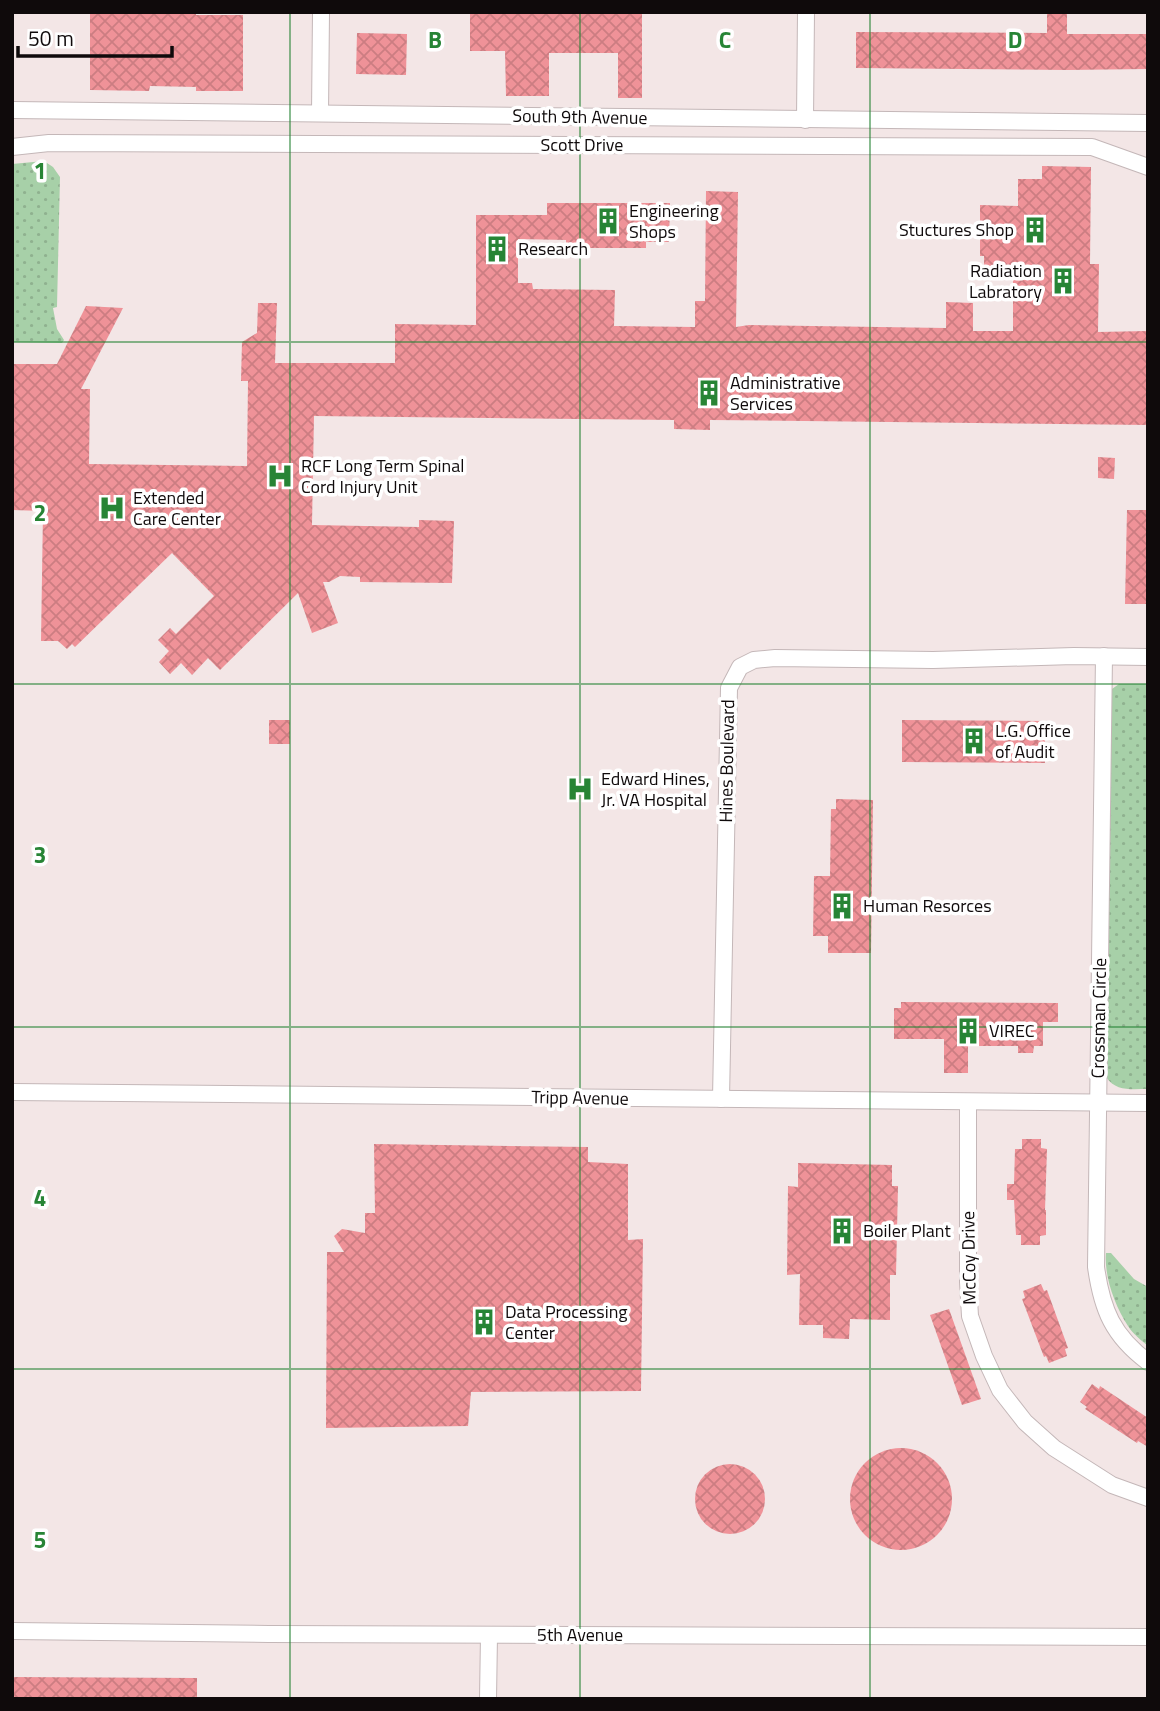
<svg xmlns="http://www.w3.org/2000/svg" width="1160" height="1711" font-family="'Titillium Web',sans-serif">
<defs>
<pattern id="park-dots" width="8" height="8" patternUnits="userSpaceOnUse" patternTransform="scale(1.75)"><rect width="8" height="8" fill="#a7d0a8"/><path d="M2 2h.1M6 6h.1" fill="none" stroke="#8fb18f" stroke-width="1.8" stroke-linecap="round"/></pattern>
<pattern id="building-cross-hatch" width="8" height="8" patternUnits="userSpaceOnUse" patternTransform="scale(1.75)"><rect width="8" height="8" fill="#ef9298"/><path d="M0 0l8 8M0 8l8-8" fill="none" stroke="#cc7d82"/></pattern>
</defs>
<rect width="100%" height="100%" fill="#f3e6e6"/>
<g fill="url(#park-dots)">
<path d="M44,161L53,167L60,177L57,307L53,308L57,329L64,340L62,343L12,342V164Z"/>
<path d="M1119,684H1148V1089C1132,1089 1116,1092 1106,1077L1110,693L1112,689Z"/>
<path d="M1106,1253H1111L1134,1279L1148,1287V1346C1141,1340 1133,1334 1128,1326C1115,1306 1104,1277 1106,1253Z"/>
</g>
<g fill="url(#building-cross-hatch)">
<path d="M90,12H196V15H243V91H196V87L150,86L149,91L90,90Z"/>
<path d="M470,12H642V98H618V53H549V96H506L505,51H470Z"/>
<path d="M1047,14H1067V34H1148V69L1067,70L856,68V32L1047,33Z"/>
<path d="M357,33L407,34L406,75L356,74Z"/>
<path d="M1042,166L1091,167L1090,264H1099L1098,332L1148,331V425L710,420V430L674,429V420L314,416L312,525L419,527V520L454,521L452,583L360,582V577L340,576L329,582H323L338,623L312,633L298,593L220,670L208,658L192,675L181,663L170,674L159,662L169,651L158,640L170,628L176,634L214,596L172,553L75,647L72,644L67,649L58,641H41L43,511L12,510V364H57L86,306L123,308L81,389H90L89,464L247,466L248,381H241L242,342L257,333L258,303H277L275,363H395V324L476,325V215H547V203H670L669,242H646V248H566V240L518,239V283H532L533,289L615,290L614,326L695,327V301H705L706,191L738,192L736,327L749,325L946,328V302L973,303V331H1013V273H984V256H980V205L1018,206V179H1042Z"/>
<path d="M1098,457L1115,458L1114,479L1098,478Z"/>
<path d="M1127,510H1148V604H1125Z"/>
<rect x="269" y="720" width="21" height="24"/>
<path d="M902,720L1045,721V763L902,762Z"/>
<path d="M836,799L873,800L871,953H828V936H813L814,876H830L831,809H836Z"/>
<path d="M901,1002L1058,1003V1022H1043V1046H1034L1033,1053H1018V1046H968V1073H944V1039H894V1008H901Z"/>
<path d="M1022,1139H1041V1148L1047,1149L1045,1210H1046V1235L1040,1236V1245H1021V1235H1016L1014,1200H1007V1184H1014L1015,1149H1022Z"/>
<path d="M374,1144L588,1147V1162L628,1164V1240L643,1239L641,1391L471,1392L468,1426L326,1428L327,1252H344L334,1236L342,1229L365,1233V1213H375Z"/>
<path d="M798,1163L892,1165V1186H898L896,1275H890V1320L850,1319L849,1339L823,1338V1325H799L800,1274L787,1275L788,1186L798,1187Z"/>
<path d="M1041,1284L1044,1291L1047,1290L1068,1348L1065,1349L1067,1356L1049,1363L1046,1356L1044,1357L1022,1299L1025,1298L1023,1291Z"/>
<path d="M949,1309L981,1399L962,1405L930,1315Z"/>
<path d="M1092,1384L1099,1389L1100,1386L1148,1418V1447L1138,1441L1137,1443L1085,1409L1087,1407L1080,1402Z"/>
<circle cx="901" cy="1499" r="51"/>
<circle cx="730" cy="1499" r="35"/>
<path d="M12,1677L197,1678V1699H12Z"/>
</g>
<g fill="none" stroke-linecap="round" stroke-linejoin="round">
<g stroke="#c4b7b8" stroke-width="18">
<g id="minor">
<path d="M12,110L1148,123"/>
<path d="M320,113L321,12"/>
<path d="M805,120L806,12"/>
<path d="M12,147L49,143L1092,147L1148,167"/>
<path d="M1104,656L1096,1267C1102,1310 1113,1336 1148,1362"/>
<path d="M12,1092L1148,1103"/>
<path d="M721,1099L729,688L740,667L754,660L775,658L933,660L1074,656L1148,657"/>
<path d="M968,1102V1282L970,1316L984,1356L1000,1390L1025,1422L1054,1448L1112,1485L1148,1498"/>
<path d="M12,1631L269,1634L1148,1637"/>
<path d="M488,1699L489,1635"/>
</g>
</g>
<use href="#minor" stroke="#fff" stroke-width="16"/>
</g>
<path fill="none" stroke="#278435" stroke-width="2" stroke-opacity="0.55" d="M290,12V1699M580,12V1699M870,12V1699M12,342H1148M12,684H1148M12,1027H1148M12,1369H1148"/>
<defs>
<g id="building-bare" transform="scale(2.1)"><path d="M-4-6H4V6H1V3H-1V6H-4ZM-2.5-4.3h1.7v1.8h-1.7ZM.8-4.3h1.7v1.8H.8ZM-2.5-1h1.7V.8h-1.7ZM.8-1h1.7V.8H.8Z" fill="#278435" stroke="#fff" stroke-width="2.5" paint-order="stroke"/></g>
<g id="hospital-bare" transform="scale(2.1)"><path d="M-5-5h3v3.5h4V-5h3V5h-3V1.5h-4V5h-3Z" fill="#278435" stroke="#fff" stroke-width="2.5" paint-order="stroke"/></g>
</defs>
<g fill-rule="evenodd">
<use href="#building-bare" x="608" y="221"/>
<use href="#building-bare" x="1035" y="230"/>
<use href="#building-bare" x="497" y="249"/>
<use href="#building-bare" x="1063" y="281"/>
<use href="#building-bare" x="709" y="393"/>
<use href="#hospital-bare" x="280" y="476"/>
<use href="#hospital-bare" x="112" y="508"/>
<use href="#building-bare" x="974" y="741"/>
<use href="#hospital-bare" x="580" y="789"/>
<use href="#building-bare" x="842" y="906"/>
<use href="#building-bare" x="968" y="1031"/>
<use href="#building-bare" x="842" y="1231"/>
<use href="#building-bare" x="484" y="1322"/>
</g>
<g text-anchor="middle" stroke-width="7" stroke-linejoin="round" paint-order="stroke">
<g font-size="18" fill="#0f0a0b" stroke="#fff">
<text transform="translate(580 117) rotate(1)" y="6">South 9th Avenue</text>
<text x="582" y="151">Scott Drive</text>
<text transform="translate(727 761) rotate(-89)" y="6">Hines Boulevard</text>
<text transform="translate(1099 1018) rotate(-89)" y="6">Crossman Circle</text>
<text transform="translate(580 1098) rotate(1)" y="6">Tripp Avenue</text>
<text transform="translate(969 1258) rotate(-91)" y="6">McCoy Drive</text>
<text x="580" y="1641">5th Avenue</text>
</g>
<g font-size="18" fill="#0f0a0b" stroke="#fff" text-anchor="start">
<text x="629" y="217">Engineering<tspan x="629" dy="21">Shops</tspan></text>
<text x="1014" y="236" text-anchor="end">Stuctures Shop</text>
<text x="518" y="255">Research</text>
<text x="1042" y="277" text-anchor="end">Radiation<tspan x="1042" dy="21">Labratory</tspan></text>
<text x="730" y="389">Administrative<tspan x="730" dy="21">Services</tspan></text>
<text x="301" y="472">RCF Long Term Spinal<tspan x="301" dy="21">Cord Injury Unit</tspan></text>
<text x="133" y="504">Extended<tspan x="133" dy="21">Care Center</tspan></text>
<text x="995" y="737">L.G. Office<tspan x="995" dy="21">of Audit</tspan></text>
<text x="601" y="785">Edward Hines,<tspan x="601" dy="21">Jr. VA Hospital</tspan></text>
<text x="863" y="912">Human Resorces</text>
<text x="989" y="1037">VIREC</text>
<text x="863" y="1237">Boiler Plant</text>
<text x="505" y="1318">Data Processing<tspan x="505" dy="21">Center</tspan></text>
</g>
</g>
<g font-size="23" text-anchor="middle" font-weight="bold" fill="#278435" stroke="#fff" stroke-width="7" stroke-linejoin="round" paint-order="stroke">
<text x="435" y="48">B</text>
<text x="725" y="48">C</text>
<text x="1015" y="48">D</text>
<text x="40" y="179">1</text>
<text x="40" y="521">2</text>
<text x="40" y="863">3</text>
<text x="40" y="1206">4</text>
<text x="40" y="1548">5</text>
</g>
<rect width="1160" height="1711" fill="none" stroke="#0f0a0b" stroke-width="28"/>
<path d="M18 46v10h154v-10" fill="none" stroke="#0f0a0b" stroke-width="3.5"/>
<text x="28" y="46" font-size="21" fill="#0f0a0b" stroke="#ffffff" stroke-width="5" paint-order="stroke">50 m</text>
</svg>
